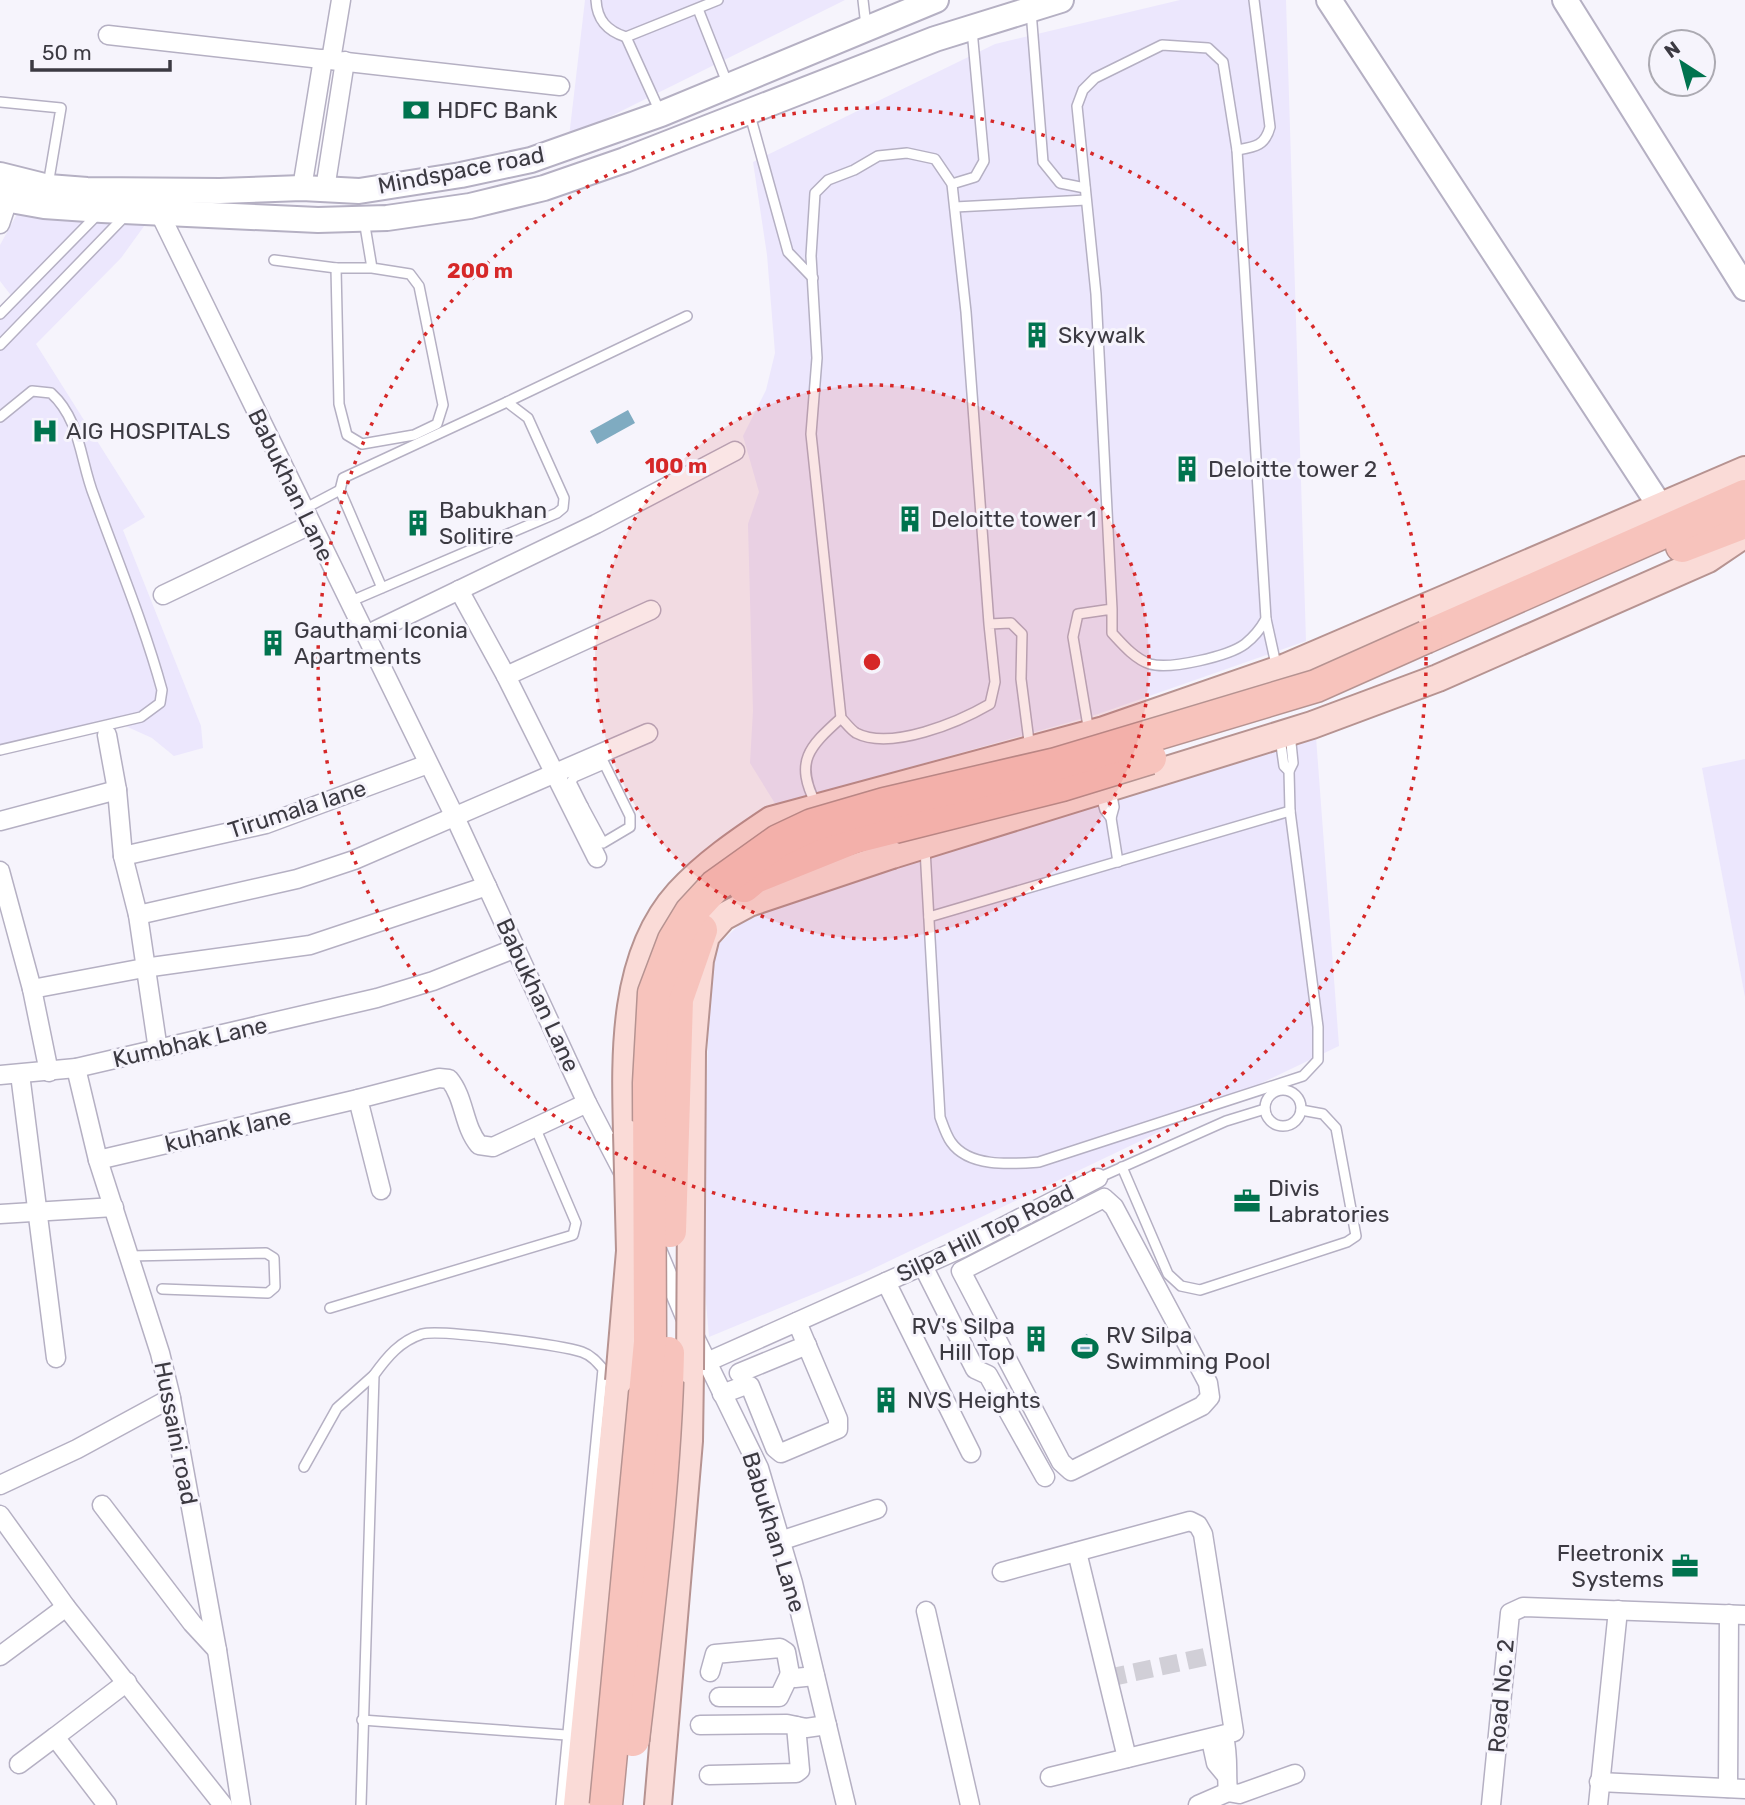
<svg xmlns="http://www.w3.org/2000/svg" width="1745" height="1805" font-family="Rubik,sans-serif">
<rect width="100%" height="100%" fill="#f6f4fc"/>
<g fill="#ece7fd">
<path d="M585,0H845L569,137Z"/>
<path d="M1180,0H1286L1306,641L1098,714L776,805L750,763L753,711L748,524L759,492L743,436L766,390L775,353L767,255L753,162L995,44Z"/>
<path d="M17,214L147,222L121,258L36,344L145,517L123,530L201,726L203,748L174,756L152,738L121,724L0,751V318L13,298L0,281V245Z"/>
<path d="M1316,737L1339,1046L862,1274L709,1337L698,1209L706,1106L711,951L751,914L1152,784Z"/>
<path d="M1745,759V997L1702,768Z"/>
</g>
<g fill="#7fabc1">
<path d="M628,410L635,423L597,444L590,431Z"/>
<path d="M1087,1334L1097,1354L1083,1361L1073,1342Z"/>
</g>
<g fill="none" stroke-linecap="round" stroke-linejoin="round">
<path stroke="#d1cfd7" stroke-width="18" stroke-dasharray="18 9" stroke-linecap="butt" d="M1108,1678L1223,1653"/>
<g stroke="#b5b0c3" stroke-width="12">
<g id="lane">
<path d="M596,0C597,20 607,31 626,37L718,0"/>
<path d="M863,0L866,26"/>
<path d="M698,9L728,85"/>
<path d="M1031,11L1043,162L1060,183L1085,188"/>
<path d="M626,37L660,112"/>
<path d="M0,102L61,108L48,185"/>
<path d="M750,115L788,252L813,278"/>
<path d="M1237,150C1255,147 1265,146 1270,127L1254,0"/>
<path d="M952,184L975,177L984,161L972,30"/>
<path d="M955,207L1086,200"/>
<path d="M364,220L372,268L410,274L419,286L443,405L437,424L414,435L362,444L347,435L339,404L336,268H372"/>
<path d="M274,260L336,268"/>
<path d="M0,314L99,213"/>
<path d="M0,345L125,216"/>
<path d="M507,402L687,316"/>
<path d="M0,417L32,391L51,393C81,420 80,461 94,496C117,560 144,624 162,690L160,703L141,717L0,750"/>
<path d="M302,510L340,490"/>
<path d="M349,602L557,513L563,508L564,498L528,418L507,402L343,478L340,490L382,588"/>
<path d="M1266,619L1277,669"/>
<path d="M989,624L966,312L952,184L935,159L907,153L878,156L854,170L828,180L815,193L811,256L817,358L811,434L841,718C845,722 851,730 856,733C891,751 959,722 990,704L995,682L989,624L1011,623L1022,634L1021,679L1030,749"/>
<path d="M1089,732L1073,637L1078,614L1112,609V633C1123,645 1135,659 1150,664C1170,670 1229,656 1245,644C1254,637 1261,628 1266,619L1237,150L1223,62L1208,48L1162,45L1095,78L1083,90L1077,106L1096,294L1112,609"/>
<path d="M1289,771L1293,763L1290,733"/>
<path d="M1100,793L1105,810L1111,818L1118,862"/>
<path d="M816,804C794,761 809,747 841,718"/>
<path d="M583,806L571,782L574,777L604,764"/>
<path d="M574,811L583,806L603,843L630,827V816L599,753"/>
<path d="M1111,818L1114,807L1111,789"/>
<path d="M925,849L940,1117C943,1125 946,1135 951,1142C969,1168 1012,1164 1039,1162L1303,1076L1318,1060V1027L1290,811L1289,771L1284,766L1280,738"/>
<path d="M929,917L1290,811"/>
<circle cx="1283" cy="1108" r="18"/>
<path d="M1122,1167L1168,1274L1181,1286L1200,1290L1347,1242L1356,1236L1336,1128L1323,1114L1301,1110"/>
<path d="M1098,1178L1226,1121L1265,1109"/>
<path d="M130,1256L266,1253L274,1258L275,1287L268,1293L162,1289"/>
<path d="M330,1308L573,1235L576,1223L535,1127"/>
<path d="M304,1467L337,1408L374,1375"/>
<path d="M362,1720L566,1735"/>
<path d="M361,1805L374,1375C387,1357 400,1341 422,1334C440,1329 561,1345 582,1352C591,1355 597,1362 603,1369L561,1805"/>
</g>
</g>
<g stroke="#b5b0c3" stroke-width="21">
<g id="street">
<path d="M108,35L560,86"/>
<path d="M331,60L341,0"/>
<path d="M302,188L323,59"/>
<path d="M325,189L345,61"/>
<path d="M159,212L454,815L587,1103L625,1176"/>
<path d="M0,224L8,200"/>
<path d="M459,590L506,676L597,858"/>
<path d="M163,595L310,525"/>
<path d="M366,635L596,524L735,451"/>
<path d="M506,676L651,610"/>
<path d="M107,735L117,790L123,856L138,915L158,1050"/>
<path d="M0,821L117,790"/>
<path d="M123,856L266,824L428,764"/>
<path d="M0,871L32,989L49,1072"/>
<path d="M138,915L297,879L354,860L648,733"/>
<path d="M32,989L144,968L310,945L487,886"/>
<path d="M76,1068L98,1160L160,1353L171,1398L217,1650L241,1805"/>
<path d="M20,1074L56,1358"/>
<path d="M0,1075L76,1068L377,998L433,981L516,948"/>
<path d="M98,1160L358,1099"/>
<path d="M381,1190L358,1099L439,1078L449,1079C465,1098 463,1126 479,1145L493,1147L587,1103"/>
<path d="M1104,1198L1114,1207L1208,1383L1210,1397L1202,1406L1071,1471L1061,1462L961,1271Z"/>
<path d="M0,1214L114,1207"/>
<path d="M657,1250L685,1317L759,1468L793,1583L846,1805"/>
<path d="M923,1266L975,1369L988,1375L1045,1477"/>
<path d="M886,1282L971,1453"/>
<path d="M707,1362L962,1248L1098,1178"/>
<path d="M739,1373L807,1345"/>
<path d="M722,1394L746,1385L750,1386L775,1448L781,1453L838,1429V1419L797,1322"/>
<path d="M0,1485L77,1449L171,1398"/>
<path d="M102,1505L192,1623L217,1650"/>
<path d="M0,1515L66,1607L223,1805"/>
<path d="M780,1541L877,1509"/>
<path d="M1077,1552L1127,1758"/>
<path d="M1002,1572L1190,1521L1198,1525L1203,1534L1234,1732L1050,1777"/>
<path d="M926,1611L970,1805"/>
<path d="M0,1656L66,1607"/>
<path d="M710,1672L715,1654L780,1648L786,1652L790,1674L795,1678L815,1676"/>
<path d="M719,1697H779L790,1674"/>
<path d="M700,1725L787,1724L806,1728L827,1725"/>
<path d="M1224,1737C1229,1757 1226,1773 1228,1792"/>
<path d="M1211,1740L1216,1763L1226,1775"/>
<path d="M19,1764L55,1737"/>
<path d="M709,1775L796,1773L800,1770L796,1726"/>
<path d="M1599,1782L1745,1789"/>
<path d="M1728,1788L1729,1614"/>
<path d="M107,1805L55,1737L127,1682"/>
<path d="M1198,1805L1228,1792L1239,1794L1295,1774"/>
<path d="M1491,1805L1510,1613L1523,1607L1745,1615"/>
<path d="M1598,1805L1618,1610"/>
</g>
</g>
<g stroke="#b5b0c3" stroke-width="28">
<g id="secondary">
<path d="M1329,0L1660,506"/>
<path d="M1565,0L1745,288"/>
<path d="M0,175L48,187L87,190L220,191L302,188L359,191L461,175L531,160L661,114L936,0"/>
<path d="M0,198L44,206L102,210L318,220L387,218L470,206L544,188L625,160L935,39L1061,0"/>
</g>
</g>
<g stroke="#b69391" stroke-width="30">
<g id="primary">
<path d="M892,855L1312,725L1438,678L1708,559L1745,534"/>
<path d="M627,1133C625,1055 622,956 679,893C706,864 738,842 771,820L1104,730L1286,667L1745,470"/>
<path d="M577,1805L619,1381"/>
<path d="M658,1805L689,1441L690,1370"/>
</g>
</g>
<g stroke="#b69391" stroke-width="35">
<g id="highway">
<path d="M1682,546L1745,522"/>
<path d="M1426,637L1745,496"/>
</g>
</g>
<use href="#lane" stroke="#fff" stroke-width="9"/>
<use href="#street" stroke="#fff" stroke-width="18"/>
<use href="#secondary" stroke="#fff" stroke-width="24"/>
<use href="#primary" stroke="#fadbd7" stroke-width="26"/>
<use href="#highway" stroke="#f7c3bc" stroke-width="32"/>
<g stroke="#b69391" stroke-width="30" stroke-linecap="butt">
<g id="primary-bridge">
<path d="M690,1370L692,1051L700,960L706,936L723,917L749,903L892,855"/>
<path d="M619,1381L630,1251L627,1133"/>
</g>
</g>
<g stroke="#b69391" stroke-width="35" stroke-linecap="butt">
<g id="highway-bridge">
<path d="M744,886L755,877L855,837L1062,785L1150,758"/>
<path d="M670,1231L677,999L701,930"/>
<path d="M633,1740C648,1612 665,1482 668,1353"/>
<path d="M606,1805L650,1342L649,1083L654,993L674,940L691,912L715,886L778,841L812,825L884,804L1056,764L1316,686L1426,637"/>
</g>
</g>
<use href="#primary-bridge" stroke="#fadbd7" stroke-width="26"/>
<use href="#highway-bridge" stroke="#f7c3bc" stroke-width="32"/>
</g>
<circle cx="872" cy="662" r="277" fill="#d62828" fill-opacity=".12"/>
<g fill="none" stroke="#d62828" stroke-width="3.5" stroke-dasharray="3.5 7">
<circle cx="872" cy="662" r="277"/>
<circle cx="872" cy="662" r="554"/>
</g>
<defs>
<g id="bank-bare" transform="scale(2.1)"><path d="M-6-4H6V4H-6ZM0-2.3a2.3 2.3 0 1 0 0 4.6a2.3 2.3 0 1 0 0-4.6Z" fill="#00734e" stroke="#f6f4fc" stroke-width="2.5" paint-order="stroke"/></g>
<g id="building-bare" transform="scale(2.1)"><path d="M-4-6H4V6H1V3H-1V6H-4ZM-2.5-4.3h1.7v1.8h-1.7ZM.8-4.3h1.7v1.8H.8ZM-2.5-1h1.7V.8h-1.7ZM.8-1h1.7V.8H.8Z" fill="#00734e" stroke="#f6f4fc" stroke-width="2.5" paint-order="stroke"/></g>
<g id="hospital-bare" transform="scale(2.1)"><path d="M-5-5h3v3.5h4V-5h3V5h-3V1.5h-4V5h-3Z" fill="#00734e" stroke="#f6f4fc" stroke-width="2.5" paint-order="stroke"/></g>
<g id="office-bare" transform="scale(2.1)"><path d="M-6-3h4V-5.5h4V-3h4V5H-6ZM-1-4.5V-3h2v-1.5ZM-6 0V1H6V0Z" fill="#00734e" stroke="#f6f4fc" stroke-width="2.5" paint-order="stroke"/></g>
<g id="stadium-bare" transform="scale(2.1)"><path d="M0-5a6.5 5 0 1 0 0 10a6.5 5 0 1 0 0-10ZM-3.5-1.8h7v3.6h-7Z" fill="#00734e" stroke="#f6f4fc" stroke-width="2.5" paint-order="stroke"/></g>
</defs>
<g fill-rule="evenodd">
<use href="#bank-bare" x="416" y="110"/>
<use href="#building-bare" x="1037" y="335"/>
<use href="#hospital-bare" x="45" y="431"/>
<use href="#building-bare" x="1187" y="469"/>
<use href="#building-bare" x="910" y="519"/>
<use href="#building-bare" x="418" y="523"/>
<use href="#building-bare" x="273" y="643"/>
<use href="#office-bare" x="1247" y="1201"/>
<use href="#building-bare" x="1036" y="1339"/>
<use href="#stadium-bare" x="1085" y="1348"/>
<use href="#building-bare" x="886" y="1400"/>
<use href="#office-bare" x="1685" y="1566"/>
</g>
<g text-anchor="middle" stroke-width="6" stroke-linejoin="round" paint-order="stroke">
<g font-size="23" fill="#3c3a42" stroke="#f6f4fc" text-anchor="start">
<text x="437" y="118">HDFC Bank</text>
<text x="1058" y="343">Skywalk</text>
<text x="66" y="439">AIG HOSPITALS</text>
<text x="1208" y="477">Deloitte tower 2</text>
<text x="439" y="518">Babukhan<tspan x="439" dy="26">Solitire</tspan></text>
<text x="931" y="527">Deloitte tower 1</text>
<text x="294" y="638">Gauthami Iconia<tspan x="294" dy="26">Apartments</tspan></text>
<text x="1268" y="1196">Divis<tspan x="1268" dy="26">Labratories</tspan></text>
<text x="1015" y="1334" text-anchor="end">RV's Silpa<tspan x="1015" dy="26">Hill Top</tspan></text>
<text x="1106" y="1343">RV Silpa<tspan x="1106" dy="26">Swimming Pool</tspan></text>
<text x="907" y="1408">NVS Heights</text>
<text x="1664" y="1561" text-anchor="end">Fleetronix<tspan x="1664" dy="26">Systems</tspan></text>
</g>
<g font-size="23" fill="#3c3a42" stroke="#f6f4fc">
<text transform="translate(461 170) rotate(-11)" y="8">Mindspace road</text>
<text transform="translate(291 485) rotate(64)" y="8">Babukhan Lane</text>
<text transform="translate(297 809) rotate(-18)" y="8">Tirumala lane</text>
<text transform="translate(538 995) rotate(65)" y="8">Babukhan Lane</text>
<text transform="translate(190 1042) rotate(-13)" y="8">Kumbhak Lane</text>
<text transform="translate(228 1130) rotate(-13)" y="8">kuhank lane</text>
<text transform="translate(985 1233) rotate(-26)" y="8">Silpa Hill Top Road</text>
<text transform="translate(176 1433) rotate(79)" y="8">Hussaini road</text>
<text transform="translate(774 1532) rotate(73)" y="8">Babukhan Lane</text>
<text transform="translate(1501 1696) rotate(-85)" y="8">Road No. 2</text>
</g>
</g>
<circle cx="872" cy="662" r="10" fill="#d62828" stroke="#f6f4fc" stroke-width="3.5"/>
<g font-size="21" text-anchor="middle" font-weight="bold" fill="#d62828" stroke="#f6f4fc" stroke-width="6" stroke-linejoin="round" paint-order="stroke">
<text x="480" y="278">200 m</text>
<text x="676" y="473">100 m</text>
</g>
<g transform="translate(1682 63) rotate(324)"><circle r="33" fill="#f6f4fc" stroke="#acaab2" stroke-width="2"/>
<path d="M0-5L12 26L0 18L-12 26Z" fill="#00734e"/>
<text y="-10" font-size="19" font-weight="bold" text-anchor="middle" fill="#3c3a42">N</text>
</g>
<path d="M32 60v10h138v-10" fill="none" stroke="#3c3a42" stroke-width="3.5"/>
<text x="42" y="60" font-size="21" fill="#3c3a42" stroke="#f6f4fc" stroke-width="5" paint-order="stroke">50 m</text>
</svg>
